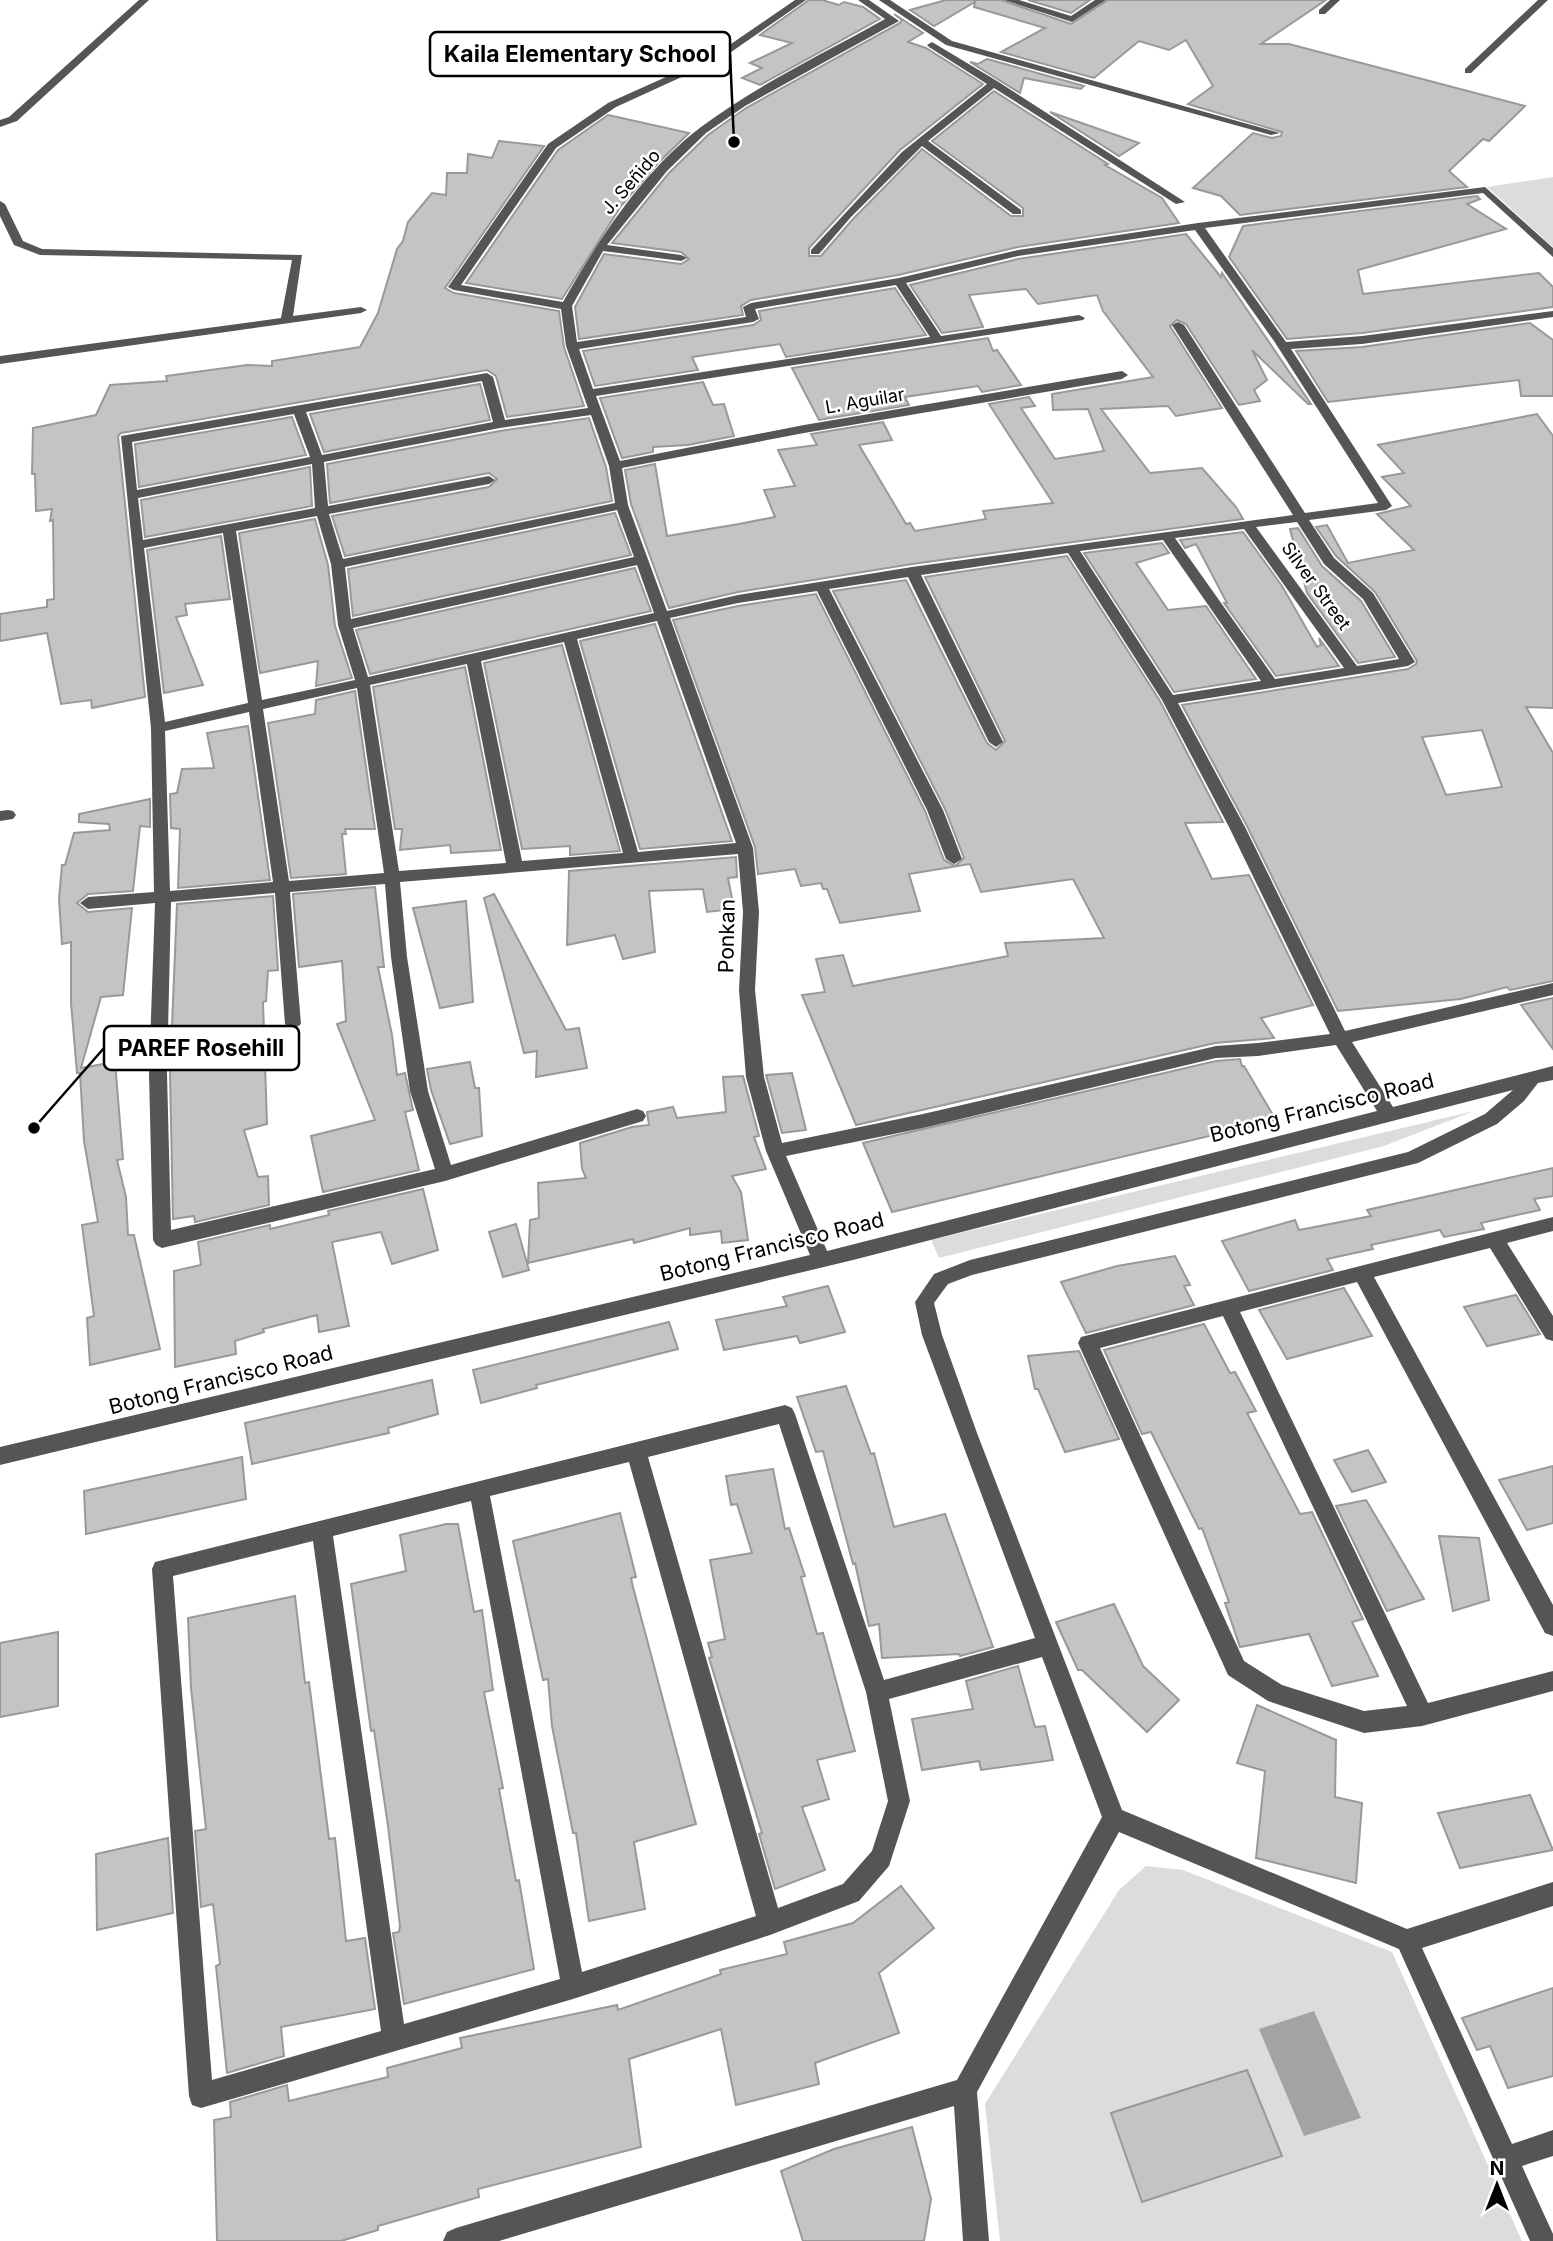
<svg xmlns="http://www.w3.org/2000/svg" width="1553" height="2241" font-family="Inter,sans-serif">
<rect width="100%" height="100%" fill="#fff"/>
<g fill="#dcdcdc">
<path d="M1553,177V247L1487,187Z"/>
<path d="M1474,1111L1384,1146L939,1258L931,1240Z"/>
<path d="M1146,1866L1183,1870L1392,1952L1522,2241H1000L985,2104L1119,1890Z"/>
</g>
<path fill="#a3a3a3" d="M1314,2011L1361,2118L1304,2136L1259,2029Z"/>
<g fill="#c4c4c4" stroke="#999" stroke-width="2" fill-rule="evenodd">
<path d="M809,0H822L839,5L844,2L863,7L880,19L760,85L742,78L762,68L750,63L792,43L760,35Z"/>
<path d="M946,0H1001L1071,24L1108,0H1326L1261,44H1289L1525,106L1489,141L1483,139L1449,171L1467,187L1240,215L1221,196L1193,188L1253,133L1272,138L1281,136L1282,132L1188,104L1213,86L1186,40L1169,50L1139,41L1094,78L1001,52L1045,28L974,7L975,2L934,26L910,10Z"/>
<path d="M1028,0H1090L1071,13Z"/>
<path d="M894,14L923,33L908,42L926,48L983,84L900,150L809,248V256H821L853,219L922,149L1011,216H1023V208L932,141L994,91L1108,164L1105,165L1162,198L1179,223L1018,247L898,275L751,300L741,306L743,315L579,339L575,307L604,254L681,264L689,259L681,252L612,243L669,173L708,135L746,108L900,23L902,20Z"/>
<path d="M987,59L1084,86L1081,89L1024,78L1020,93L970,62L978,64Z"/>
<path d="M1050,112L1139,143L1119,156Z"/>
<path d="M608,115L689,133L658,163L621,206L562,299L466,283L558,150Z"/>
<path d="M499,141L544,146L445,288L454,293L559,311L564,347L584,406L507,417L496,376L487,370L121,433L118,436L145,697L92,708L91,700L61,704L47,633L0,641V614L47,607V600L54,599L53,520L50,521L52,509L36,511L35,474H32L33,428L96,415L110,385L167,381L166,376L247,365L272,366V361L360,347L378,313L397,249L403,241L408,222L432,193L446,195L447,173H467L468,154L492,158Z"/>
<path d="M1477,196L1480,199L1467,204L1506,229L1358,270L1363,294L1539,273L1553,287V307L1362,333L1287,339L1229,257L1243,226Z"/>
<path d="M1186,234L1221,277L1222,273L1311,404H1308L1252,350L1267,380L1254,390L1260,401L1239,405L1186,324L1177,320L1170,326L1222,408L1176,416L1168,406L1101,409L1150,473L1202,468L1236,507L1243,519L912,564L738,592L669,608L631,504L625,470L655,464L667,536L739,524L775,517L764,490L795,486L778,450L817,445L811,434L883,422L892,440L859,445L906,524L910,523L915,531L986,519L983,511L1053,503L989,404L1029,397L1035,406L1021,408L1055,459L1104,451L1088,409L1053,410L1052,394L1153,377L1103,311L1097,295L1038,304L1026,289L969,295L983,327L942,333L910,285L1018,259Z"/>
<path d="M895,288L926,335L786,357L780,344L692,357L698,370L595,386L583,351L753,325L761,320L759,311Z"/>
<path d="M1530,323L1553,340V396H1521L1519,380L1328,402L1296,351L1362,347Z"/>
<path d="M988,338L993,351L997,350L1021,385L982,392L978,386L905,397L909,405L819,420L792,368Z"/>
<path d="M703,382L713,405L724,404L734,436L688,445L653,447V452L622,458L600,398Z"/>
<path d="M480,384L490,420L324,452L310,414Z"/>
<path d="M1537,414L1553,436V708L1526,707L1553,753V981L1510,990L1507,987L1461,999L1338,1011L1247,826L1182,705L1408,669L1416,664L1417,661L1375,592L1336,556L1316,527L1327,525L1348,563L1414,550L1377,514L1411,506L1382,477L1404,473L1378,445ZM1482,730L1502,787L1446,795L1422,737Z"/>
<path d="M292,417L306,455L139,487L135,444Z"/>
<path d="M589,418L606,467L612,501L345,556L332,516L489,487L497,479L489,473L330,503L327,464L500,431Z"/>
<path d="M310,467L312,506L145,537L141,500Z"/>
<path d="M615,513L631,555L353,616L348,569Z"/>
<path d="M315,519L328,565L335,626L352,678L316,686L318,661L260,673L239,533Z"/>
<path d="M1298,528L1322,566L1361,601L1395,657L1358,663L1307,593L1290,529Z"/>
<path d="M1243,532L1282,586L1317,647L1321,645L1319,638L1339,666L1276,676L1224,603H1227L1196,544L1185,548L1180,540Z"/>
<path d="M221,536L230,599L185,604L187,615L176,617L203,685L164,693L147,550Z"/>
<path d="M1162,543L1169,553L1136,563L1168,610L1206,606L1256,679L1174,692L1084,553Z"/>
<path d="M1067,556L1160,701L1223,822L1185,823L1212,879L1249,875L1313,1005L1261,1018L1274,1038L1215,1043L856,1125L802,995L825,992L816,959L843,955L853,986L1008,956L1005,943L1104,938L1073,879L981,892L970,864L909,874L920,911L840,923L827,889H823L821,883L801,886L795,869L758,874L755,847L673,620L738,606L816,594L925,811L944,860L955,866L964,858L945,809L833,591L906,580L987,743L996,750L1005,741L925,577Z"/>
<path d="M635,568L651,611L370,674L356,630Z"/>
<path d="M655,624L732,841L640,849L580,641Z"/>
<path d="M562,645L620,851L570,855V846L522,849L484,663Z"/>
<path d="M465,667L501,850L451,853L450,845L400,850L402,829H395L373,687Z"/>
<path d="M355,691L375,829H345L346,834H342L346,874L291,878L268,723L315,714L316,700Z"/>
<path d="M248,726L270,880L178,888L180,829L171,828L170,794L177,793L182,769L214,768L207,733Z"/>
<path d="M150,799V827L140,826L133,891L88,894L77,903L88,912L132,908L123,995L101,997L81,1068L115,1062L123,1159L117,1160L126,1197L128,1235H134L160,1349L90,1365L87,1318L94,1316L82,1225L98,1222L84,1141L80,1073H77L71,1003V942L62,944L59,899L62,865H65L74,833L110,830L109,824L79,822V814Z"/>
<path d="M736,857L737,877L728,878L734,909L707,912L703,889L649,891L655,952L623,959L615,935L567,945L569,871Z"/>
<path d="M375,887L384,967H378L392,1035L397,1075L405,1073L413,1110L405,1112L419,1170L323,1192L311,1136L375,1120L337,1024L346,1021L342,961L299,967L293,894Z"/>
<path d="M494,894L566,1030L579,1028L587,1068L536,1077L537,1051L524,1053L484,898Z"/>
<path d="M273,896L278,970L268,971L266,1001L263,1002L267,1124L244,1130L258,1177L268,1176L269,1205L195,1222L194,1216L173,1219L170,1074L177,904Z"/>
<path d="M466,901L473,1002L440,1008L413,908Z"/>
<path d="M1553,998V1049L1521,1005Z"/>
<path d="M1240,1059L1242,1066H1244L1276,1120L892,1212L863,1143L1216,1061Z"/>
<path d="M470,1062L475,1088H479L482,1136L450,1144L431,1090L427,1069Z"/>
<path d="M792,1073L806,1130L782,1133L766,1075Z"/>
<path d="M743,1076L759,1136L754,1137L766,1169L732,1176L741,1192L748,1240L722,1243L721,1231L690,1235V1228L634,1243L633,1239L528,1263L530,1220L539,1218L538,1183L586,1178L582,1169L580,1143L632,1127L649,1125L647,1112L673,1107L677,1118L726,1112L723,1077Z"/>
<path d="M1553,1168V1196L1534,1199L1540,1210L1481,1223L1484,1229L1444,1237L1440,1230L1371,1245L1373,1249L1327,1259L1333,1270L1249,1291L1222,1241L1295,1220L1299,1230L1371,1216L1367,1210Z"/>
<path d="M423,1189L438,1250L392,1264L381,1232L332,1242L349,1326L319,1332L317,1315L263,1329L264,1332L235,1341L236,1354L175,1367L174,1271L201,1265L198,1242L270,1225V1229L329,1215L328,1211Z"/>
<path d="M516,1224L529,1270L503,1277L489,1232Z"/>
<path d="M1175,1256L1190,1285L1184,1286L1194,1305L1086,1333L1061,1282L1117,1266Z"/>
<path d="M828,1286L845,1332L800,1343L797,1336L724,1350L716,1320L787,1306L783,1297Z"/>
<path d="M1344,1288L1372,1336L1287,1359L1259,1310Z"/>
<path d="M1516,1295L1540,1334L1487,1346L1464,1307Z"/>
<path d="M669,1322L678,1349L536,1385L537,1388L481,1403L473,1370Z"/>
<path d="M1204,1324L1230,1373L1235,1372L1256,1411L1247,1413L1300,1514L1312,1512L1363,1619L1352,1622L1378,1676L1332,1686L1309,1634L1240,1647L1225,1603L1229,1602L1202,1528L1199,1529L1151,1432L1142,1434L1104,1350Z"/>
<path d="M1079,1351L1119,1439L1065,1452L1038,1389H1035L1028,1356Z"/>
<path d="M432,1380L438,1414L388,1428L389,1433L252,1464L245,1423Z"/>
<path d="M846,1386L871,1454L874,1453L894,1527L945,1514L993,1647L960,1656L959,1654L882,1658L879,1624L869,1626L855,1563L853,1564L823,1451L816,1452L797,1397Z"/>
<path d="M1368,1450L1386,1482L1352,1492L1334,1460Z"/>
<path d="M242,1457L246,1499L86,1534L84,1491Z"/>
<path d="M1553,1466V1523L1527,1530L1499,1480Z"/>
<path d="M773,1469L785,1529L789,1528L805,1576L801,1577L817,1634L823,1633L855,1751L817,1760L829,1799L802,1807L825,1870L775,1889L759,1834L762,1833L709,1658L712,1657L708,1643L725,1639L710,1560L752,1553L737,1504L731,1505L726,1476Z"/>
<path d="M1366,1500L1391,1542L1424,1599L1387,1611L1336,1506Z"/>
<path d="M620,1513L636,1577L631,1578L633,1587L696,1824L634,1842L645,1909L589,1921L576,1833H573L552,1726L548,1679L543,1680L513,1541Z"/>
<path d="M446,1524H458L474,1612L482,1610L493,1690L484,1692L503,1788L499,1789L516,1881L519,1880L534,1969L404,2004L393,1933L399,1932L400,1926L388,1826L374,1730L371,1731L351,1584L406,1571L400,1535Z"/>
<path d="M1439,1536L1479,1538L1489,1600L1453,1611Z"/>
<path d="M295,1596L305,1683L309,1682L329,1839L335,1838L346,1941L365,1938L375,2009L281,2027L284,2056L227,2073L216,1966L220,1964L213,1904L201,1907L195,1831L206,1829L191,1688L188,1618Z"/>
<path d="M1114,1604L1143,1666L1179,1700L1147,1732L1082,1670H1078L1056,1622Z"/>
<path d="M58,1632V1706L0,1717V1643Z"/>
<path d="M1018,1666L1035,1727L1045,1726L1053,1760L981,1770L979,1761L922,1770L912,1719L973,1709L966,1681Z"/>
<path d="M1257,1705L1336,1740L1335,1797L1362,1803L1356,1883L1256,1858L1265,1771L1237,1763Z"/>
<path d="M1530,1795L1553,1850L1460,1868L1438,1813Z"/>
<path d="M168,1838L173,1913L97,1930L96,1854Z"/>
<path d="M901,1886L934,1928L879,1973L899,2033L815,2063L819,2084L736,2105L721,2029L629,2059L641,2147L478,2189L479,2197L378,2226V2230L341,2241H217L214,2120L231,2117L230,2102L287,2085L289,2101L388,2077L387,2068L462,2048L460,2038L617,2005L618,2010L721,1974L720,1970L787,1954L784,1942L853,1923Z"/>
<path d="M1553,1988V2076L1508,2088L1490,2046L1477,2050L1462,2018Z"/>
<path d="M1247,2070L1282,2156L1142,2202L1111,2113Z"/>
<path d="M912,2127L931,2199L924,2241H803L781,2171L834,2149Z"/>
</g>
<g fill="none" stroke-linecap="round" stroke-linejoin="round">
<g fill="#555" fill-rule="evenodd">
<path d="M139,0H149L17,121L0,127V120L9,117Z"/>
<path d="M795,0H806L721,59L616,107L556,148L461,285L563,302C599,239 642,172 701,127C757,85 823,54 885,19L858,0H869L899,21L745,106L706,133L667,171L607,245L681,255L687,258L681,261L603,251L572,306L577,342L746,317L743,307L751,303L899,278L1018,250L1198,223L1485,187L1553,248V257L1483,193L1205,228L1286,342L1362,336L1553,311V317L1362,344L1291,349L1392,506L1386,510L1309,520L1334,558L1373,593L1415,662L1408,666L1178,703L1245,827L1345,1031L1553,983V995L1352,1042L1393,1107L1553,1066V1080L1538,1083L1524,1101L1497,1124L1418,1163L972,1275L948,1284L934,1303L942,1335L977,1433L1122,1810L1407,1929L1553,1882V1906L1422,1948L1512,2144L1553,2130V2156L1522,2166L1553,2234V2241H1530L1399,1949L1119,1832L977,2092L989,2241H963L954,2106L499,2241H443L447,2232L456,2228L957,2080L1102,1817L1042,1657L889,1699L910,1801L889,1866L859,1901L770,1935L573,1999L201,2108L192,2105L189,2096L152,1569L155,1562L785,1405L792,1408L795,1414L884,1680L1035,1638L922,1335L915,1302L934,1274L970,1260L1408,1152L1485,1114L1513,1090L853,1260L0,1465V1447L810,1255L766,1151L746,1077L739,990L743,912L738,854L400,882L407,957L428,1091L451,1165L637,1109L643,1111L646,1116L643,1121L445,1181L162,1248L156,1245L153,1240L149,1074L155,903L88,909L80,903L88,897L154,892L151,728L121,436L487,373L493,377L505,420L588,408L566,346L561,309L454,290L448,287L548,144L608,103L715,55ZM1195,230L1274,341L1378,503L1305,513L1184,325L1178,322L1172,325L1293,515L912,567L738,595L667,611L628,505L622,468L804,433L1122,379L1128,375L1122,371L804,425L620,461L596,396L1083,320L1085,318L1079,315L941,336L906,283L1018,256ZM896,285L930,337L593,389L579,349L753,322L759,319L755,309ZM482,381L493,422L322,455L306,412ZM294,414L310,457L137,490L132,442ZM591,415L609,466L615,503L343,559L329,514L489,484L495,480L489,476L328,506L324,462L500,428ZM312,464L315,508L143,540L138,498ZM617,510L634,557L351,619L345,567ZM317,516L331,564L338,625L355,680L262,700L236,531ZM1297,522L1324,564L1363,599L1399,659L1357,666L1256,527ZM1244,529L1344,668L1275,679L1175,538ZM223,533L248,703L165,722L144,548ZM1163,540L1261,681L1173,695L1080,551ZM1068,553L1162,700L1229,827L1330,1034L1258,1043L1216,1046L923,1114L782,1143L764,1077L755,990L759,912L753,848L670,618L738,603L817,591L927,810L946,859L954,864L962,859L943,810L829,589L908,577L989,742L996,747L1003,742L921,575ZM637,565L654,613L368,677L353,628ZM657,621L736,843L638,852L577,639ZM564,642L623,853L522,861L481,661ZM467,664L506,863L399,871L370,685ZM357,688L384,873L289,881L263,709ZM249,712L273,882L170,891L165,731ZM385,884L391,957L410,1091L435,1169L171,1230L167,1074L171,902L275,893L285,1024L293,1030L301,1024L290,892ZM1336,1045L1377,1111L827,1251L786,1156L923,1128L1216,1058L1258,1056ZM779,1424L866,1692L888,1801L872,1851L843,1884L778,1908L648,1457ZM629,1462L756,1916L582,1972L490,1496ZM471,1501L560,1979L404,2024L333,1536ZM313,1541L381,2031L212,2080L173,1576Z"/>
<path d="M879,0H890L952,41L1280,133L1271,135L946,45Z"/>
<path d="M1004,0H1019L1071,16L1095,0H1106L1072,22Z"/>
<path d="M1330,0H1340L1325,14H1319V10Z"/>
<path d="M1538,0H1548L1471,73H1465V69Z"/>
<path d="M932,42L997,81L1185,202L1176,204L994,88L928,141L1021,210V214H1013L922,146L851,217L819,254H811V250L902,152L987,84L929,47L927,45Z"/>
<path d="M0,201L5,204L23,241L42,249L302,255L293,316L361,307L367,310L361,313L0,364V356L281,318L292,260L40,255L14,245L0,216Z"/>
<path d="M8,810L13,811L16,815L13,819L0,821V811Z"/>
<path d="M1553,1217V1231L1507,1243L1553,1316V1341L1546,1339L1490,1248L1374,1277L1553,1605V1636L1545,1633L1357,1282L1240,1312L1428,1703L1553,1671V1691L1422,1726L1364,1733L1268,1701L1228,1675L1078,1343L1081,1337ZM1223,1316L1407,1706L1364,1711L1282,1685L1244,1661L1100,1348Z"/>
</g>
</g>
<g text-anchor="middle" stroke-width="5" stroke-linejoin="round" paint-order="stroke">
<g font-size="18" fill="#000" stroke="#fff">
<text transform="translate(631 182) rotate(-49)" y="6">J. Señido</text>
<text transform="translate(865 401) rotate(-10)" y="6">L. Aguilar</text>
<text transform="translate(1316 586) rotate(54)" y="6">Silver Street</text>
</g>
<g font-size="21" fill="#000" stroke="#fff">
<text transform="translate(727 936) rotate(-89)" y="7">Ponkan</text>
<text transform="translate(1322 1108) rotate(-14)" y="7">Botong Francisco Road</text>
<text transform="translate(772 1247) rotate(-14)" y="7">Botong Francisco Road</text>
<text transform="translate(221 1380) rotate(-14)" y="7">Botong Francisco Road</text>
</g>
</g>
<path fill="none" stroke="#000" stroke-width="2.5" d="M734 142L730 54M34 1128L104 1048"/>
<g fill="#000" stroke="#fff" stroke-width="2.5">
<circle cx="734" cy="142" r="7"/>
<circle cx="34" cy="1128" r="7"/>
</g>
<g fill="#fff" stroke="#000" stroke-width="2.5">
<rect x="430" y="32" width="300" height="44" rx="7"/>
<rect x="104" y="1026" width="195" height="44" rx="7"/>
</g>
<g font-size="23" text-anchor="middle" font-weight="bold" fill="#000">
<text x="580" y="62">Kaila Elementary School</text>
<text x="201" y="1056">PAREF Rosehill</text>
</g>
<g transform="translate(1497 2185)" stroke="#ffffff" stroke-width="5" paint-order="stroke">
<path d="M0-5L12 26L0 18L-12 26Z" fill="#000000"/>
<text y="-10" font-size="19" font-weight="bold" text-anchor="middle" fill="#000000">N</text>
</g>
</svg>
